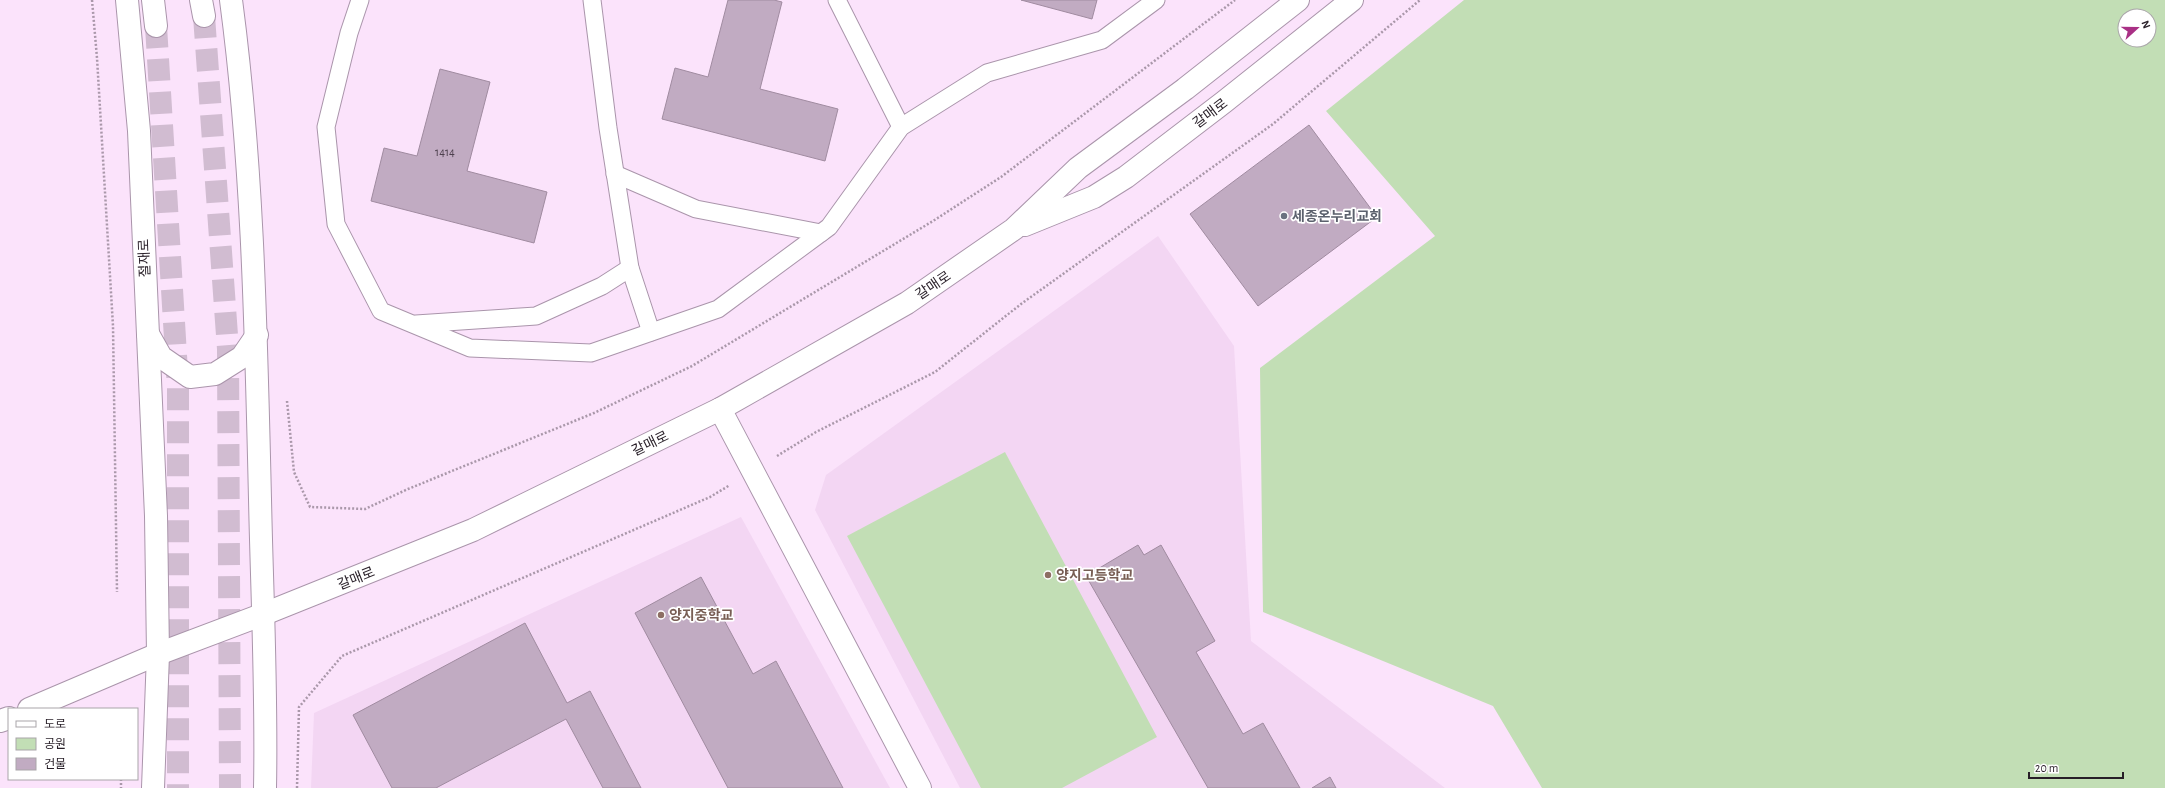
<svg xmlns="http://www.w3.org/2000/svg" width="2165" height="788" font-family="'Alegreya Sans','Noto Sans KR',sans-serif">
<rect width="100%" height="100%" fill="#fbe3fb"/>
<g fill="#f3d6f3">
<path d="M1158,236L1234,346L1251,641L1445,788H960L815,510L826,475Z"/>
<path d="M741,517L890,788H311L314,713Z"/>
</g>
<g fill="#c2deb5" fill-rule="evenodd">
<path d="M1464,0H2165V788H1542L1493,706L1263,612L1260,368L1435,236L1326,111ZM2125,16H2149V40H2125Z"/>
<path d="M1005,452L1157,737L1062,788H981L847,536Z"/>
</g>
<g fill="#c1abc2" stroke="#a08ba0">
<path d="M728,0H774L782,2L760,89L838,109L825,161L662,119L675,68L708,77Z"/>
<path d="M1021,0H1097L1092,19Z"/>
<path d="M440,69L490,82L467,171L547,192L534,243L371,201L384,148L417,156Z"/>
<path d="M1309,125L1377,217L1258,306L1190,214Z"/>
<path d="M1138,545L1144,555L1161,545L1215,641L1196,652L1243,734L1263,723L1300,788H1208L1086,576Z"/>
<path d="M701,577L753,674L776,661L843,788H728L635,613Z"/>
<path d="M525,623L567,703L590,691L641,788H603L566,719L436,788H392L353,715Z"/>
<path d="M1330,777L1336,788H1312Z"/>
</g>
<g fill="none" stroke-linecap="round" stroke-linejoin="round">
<g stroke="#d1bcd1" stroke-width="22" stroke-dasharray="22 11" stroke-linecap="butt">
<path d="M204,16L228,349L230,788"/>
<path d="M156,26L178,388V788"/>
</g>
<g stroke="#aa95ab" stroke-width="19">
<g id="lane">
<path d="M360,0L349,33L326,127L336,224L381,311L470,348L591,353L718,309L829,227L901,127L987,73L1102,40L1156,0"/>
<path d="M592,0L608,128L630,268L651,332"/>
<path d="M837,0L901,127"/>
<path d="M615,174L696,209L821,233"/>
<path d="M416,324L536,316L602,286L630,268"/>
</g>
</g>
<g stroke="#aa95ab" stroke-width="24">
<path id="street" d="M720,409L920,788"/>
</g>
<g stroke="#aa95ab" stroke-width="24">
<g id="secondary">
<path d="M127,0L139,131L156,516L158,654L153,788"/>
<path d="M153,0L156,26"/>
<path d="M201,0L204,16"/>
<path d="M231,0C253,165 256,332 260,499C262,595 267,691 265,788"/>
<path d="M1025,225L1094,197L1126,177L1224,102L1352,0"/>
<path d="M148,334L161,357L190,377L215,374L242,357L257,335"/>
<path d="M29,709L158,654L264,614L473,530L720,409L907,303L1014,229L1078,168L1185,89L1298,0"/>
<path d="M0,721L9,718"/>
</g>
</g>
<g stroke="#aa98aa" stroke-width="2.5" stroke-dasharray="2 2" stroke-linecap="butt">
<path d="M92,0L97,58L113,326L117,592"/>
<path d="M287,401L294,472L310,507L365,509L408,489L594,413L692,366L933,221L1001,177L1235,0"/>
<path d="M777,456L816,432L935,372L1021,304L1273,124L1420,0"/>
<path d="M121,779V788"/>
<path d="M297,788L299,707L342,656L710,497L730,485"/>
</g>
<use href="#lane" stroke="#fff" stroke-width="17"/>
<use href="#street" stroke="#fff" stroke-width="22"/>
<use href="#secondary" stroke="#fff" stroke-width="22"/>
</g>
<circle fill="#6b7280" stroke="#fff" stroke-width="1.5" cx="1284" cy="216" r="4"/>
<g fill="#8d6e63" stroke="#fff" stroke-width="1.5">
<circle cx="1048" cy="575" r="4"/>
<circle cx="661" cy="615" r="4"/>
</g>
<g text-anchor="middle" stroke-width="3.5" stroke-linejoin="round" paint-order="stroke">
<g font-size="12" fill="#4e414e">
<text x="445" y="156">1414</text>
</g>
<g font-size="14" fill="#271e27" stroke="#fff">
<text transform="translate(1210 113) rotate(-37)" y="5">갈매로</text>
<text transform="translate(144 258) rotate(-92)" y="5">절재로</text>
<text transform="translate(933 285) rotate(-34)" y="5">갈매로</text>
<text transform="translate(650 443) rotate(-26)" y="5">갈매로</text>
<text transform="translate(356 578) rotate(-22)" y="5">갈매로</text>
</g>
<g font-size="14" font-weight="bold" fill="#5b616d" stroke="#fff" text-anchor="start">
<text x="1292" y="221">세종온누리교회</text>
</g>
<g font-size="14" font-weight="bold" fill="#785e54" stroke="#fff" text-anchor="start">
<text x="1056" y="580">양지고등학교</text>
<text x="669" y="620">양지중학교</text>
</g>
</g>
<rect x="8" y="708" width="130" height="72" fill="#ffffff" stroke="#a9a5a9"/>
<rect x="16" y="721" width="20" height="6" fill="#ffffff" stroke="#a9a5a9"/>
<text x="44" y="728" font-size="12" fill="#271e27">도로</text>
<rect x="16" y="738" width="20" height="12" fill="#c2deb5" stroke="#a9a5a9"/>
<text x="44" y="748" font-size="12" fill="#271e27">공원</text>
<rect x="16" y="758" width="20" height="12" fill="#c1abc2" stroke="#a9a5a9"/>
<text x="44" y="768" font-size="12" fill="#271e27">건물</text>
<g transform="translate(2137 28) rotate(69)"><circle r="19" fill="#ffffff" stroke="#a9a5a9"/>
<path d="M0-3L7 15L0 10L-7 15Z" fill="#a93085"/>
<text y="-6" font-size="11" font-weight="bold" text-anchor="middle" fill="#271e27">N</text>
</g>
<path d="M2029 772v6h94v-6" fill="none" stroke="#271e27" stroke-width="2"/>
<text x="2035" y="772" font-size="12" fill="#271e27" stroke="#ffffff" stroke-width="3" paint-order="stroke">20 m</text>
</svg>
